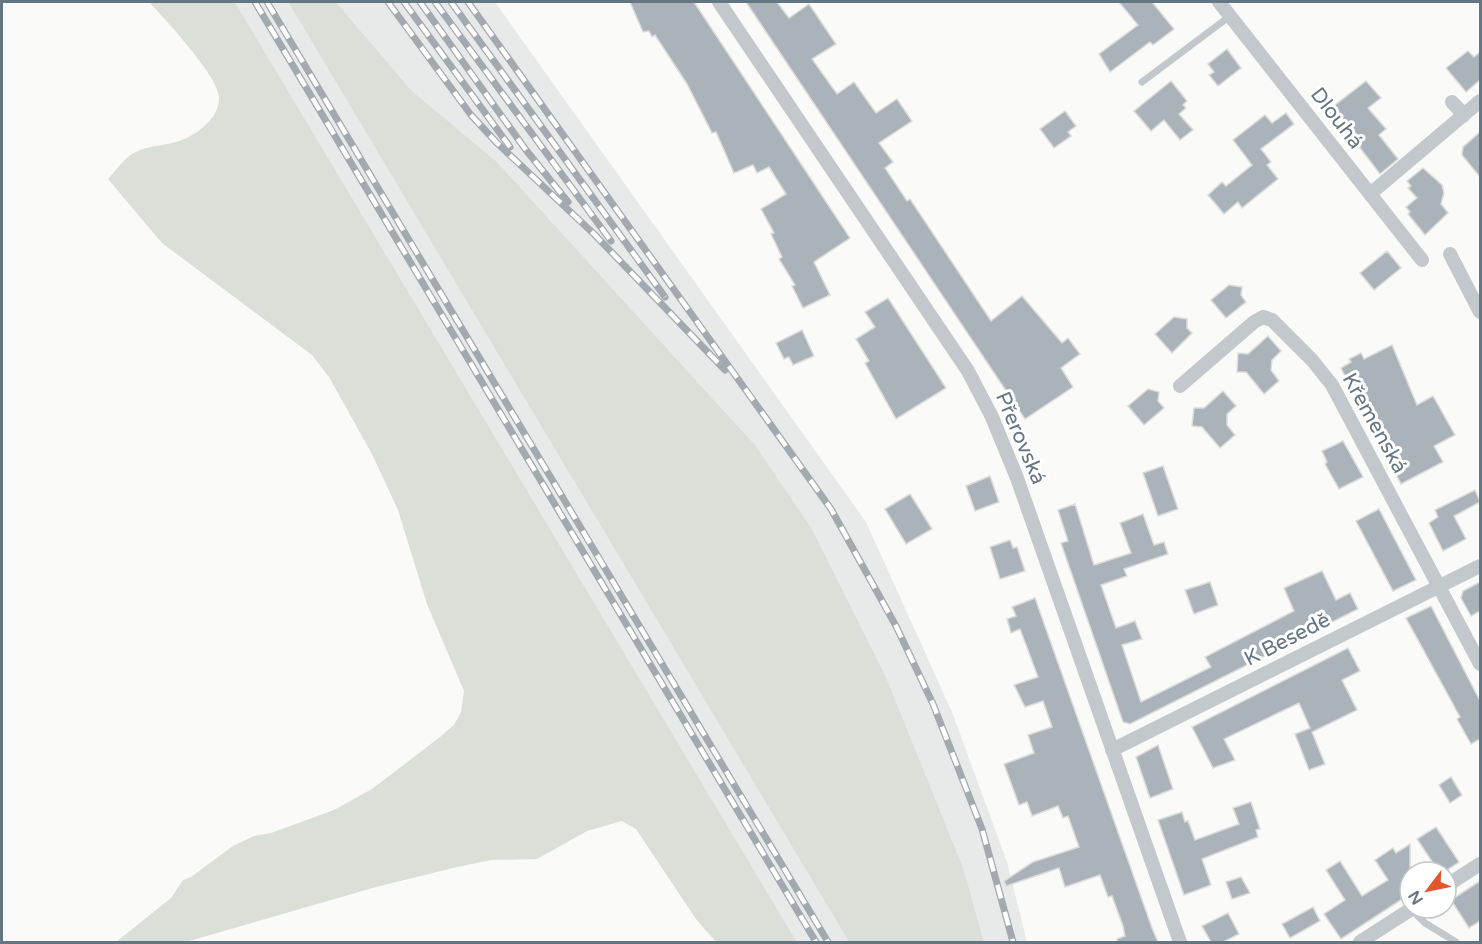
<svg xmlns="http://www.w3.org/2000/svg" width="1482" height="944" font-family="'Varela Round',sans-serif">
<rect width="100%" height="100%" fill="#fafaf8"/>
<g fill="#e8e9e9">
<path d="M235,2H288L849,942H797Z"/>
<path d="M336,2H495L866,522L952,712L1007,862L1027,942H984L964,870L886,677L812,529L756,446L497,162L412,91Z"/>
</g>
<g fill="#dadfd7">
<path d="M149,2H235L797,942H716L696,919L636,829L622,821L587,831L537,859L491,860L457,867L376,887L186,942H116L171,898L183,880L191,877L233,846L254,836L271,833L334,810L372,789L440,737L454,725L461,712L464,691L427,604L398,510L372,454L329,377L312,355L162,243L108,179C116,171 124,158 134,153C149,144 171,146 187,138C202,130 220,116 219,97C218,76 165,19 149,2Z"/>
<path d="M288,2H336L412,91L497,162L756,446L812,529L886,677L964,870L984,942H849Z"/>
</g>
<g fill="#aab3b9" stroke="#dcdcda" stroke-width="1.5">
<path d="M630,2H694L850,238L814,262L830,295L803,308L792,286L795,285L779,259L782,257L771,234L774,233L761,209L786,194L769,167L757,173L753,165L734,173L716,132L712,133L687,84L655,35L652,37L649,31L643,32Z"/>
<path d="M746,2H777L789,18L809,4L836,44L812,59L837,94L854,82L876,113L897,99L912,121L879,143L893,162L885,168L907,201L910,199L991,321L1022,296L1062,343L1068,338L1080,354L1061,368L1073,387L1025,419Z"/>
<path d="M1119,2H1152L1174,29L1153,45L1150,42L1110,72L1099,54L1138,25Z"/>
<path d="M1227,49L1241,68L1218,86L1209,75L1214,72L1208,64Z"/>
<path d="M1468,51L1474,57L1480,52V80L1466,92L1446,68Z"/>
<path d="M1171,81L1187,101L1183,105L1186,108L1179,114L1193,130L1180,140L1164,120L1151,131L1134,111Z"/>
<path d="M1366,81L1381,98L1368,108L1386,129L1379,135L1398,159L1380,174L1344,127L1340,130L1326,112Z"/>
<path d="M1065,111L1076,126L1068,132L1071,136L1054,148L1040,129Z"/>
<path d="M1286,113L1294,124L1261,149L1271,162L1267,165L1278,179L1242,208L1238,202L1224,214L1208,195L1222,182L1226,186L1252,165L1233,140L1265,115L1272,123Z"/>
<path d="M1480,132V177L1462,155L1463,147Z"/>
<path d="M1423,168L1442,185L1444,193L1441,204L1448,213L1425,235L1408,214L1410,212L1406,207L1417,198L1408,188L1411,186L1407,181Z"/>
<path d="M1387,251L1401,268L1374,290L1360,273Z"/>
<path d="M1229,285L1242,287L1241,295L1246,302L1226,318L1211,300Z"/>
<path d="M888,298L946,388L896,419L865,363L869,361L856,339L875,327L865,312Z"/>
<path d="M1174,317L1187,319V328L1192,333L1172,353L1155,334Z"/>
<path d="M802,330L814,356L793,365L789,357L784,359L776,343Z"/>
<path d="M1268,336L1281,351L1272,360L1271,370L1279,381L1264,394L1246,372H1237L1238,353L1248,354Z"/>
<path d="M1392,345L1417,405L1433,396L1455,435L1434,446L1443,462L1401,484L1341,368L1351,362L1349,359L1361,353L1364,359Z"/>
<path d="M1148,389L1159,392L1158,401L1164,408L1144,425L1128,406Z"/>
<path d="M1223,391L1236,406L1227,414V425L1235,435L1220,448L1202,427L1192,426L1194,408H1204Z"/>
<path d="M1343,441L1363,477L1339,489L1325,464L1327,462L1322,451Z"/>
<path d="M1163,466L1178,509L1158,516L1143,473Z"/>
<path d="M990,476L999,502L975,511L966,486Z"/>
<path d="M1475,490L1480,502L1454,516L1466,539L1443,551L1429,523L1438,517L1435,510Z"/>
<path d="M910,494L932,529L906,544L885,509Z"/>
<path d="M1075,504L1094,565L1131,553L1120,523L1143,514L1154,545L1164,542L1168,554L1124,569L1127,576L1101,585L1116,628L1135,621L1142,639L1122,645L1141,702L1211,667L1205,657L1294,611L1284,588L1322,571L1336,600L1350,593L1358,609L1130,724L1123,722L1061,543L1068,541L1058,510Z"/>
<path d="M1379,509L1416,580L1393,591L1356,521Z"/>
<path d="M1010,540L1013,548L1017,547L1025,571L1000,579L990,547Z"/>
<path d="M1210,582L1218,605L1194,614L1185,590Z"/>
<path d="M1480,582V611L1471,616L1461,598L1463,591Z"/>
<path d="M1035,598L1152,928L1158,942H1117V939L1125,936L1123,926L1112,896L1108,897L1100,875L1065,887L1059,868L1006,886L1004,881L1033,862L1079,847L1068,816L1063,818L1058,806L1032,816L1027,802L1019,805L1004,764L1034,753L1028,735L1052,727L1043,701L1025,707L1014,685L1038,677L1020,629L1011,633L1007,619L1016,616L1012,607Z"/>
<path d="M1431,606L1480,701V739L1471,744L1457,719L1460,717L1406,618Z"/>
<path d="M1348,648L1360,671L1342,680L1357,710L1312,732L1325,764L1309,770L1295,734L1310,728L1299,703L1224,739L1235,760L1213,768L1192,727Z"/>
<path d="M1158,745L1173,789L1150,798L1136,757Z"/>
<path d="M1451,777L1462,795L1450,803L1439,785Z"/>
<path d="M1251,802L1260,829L1256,830L1258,837L1202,859L1211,885L1184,895L1158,820L1182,812L1185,822L1188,821L1195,840L1239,824L1233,808Z"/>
<path d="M1436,827L1459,862L1444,872H1439L1417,839Z"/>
<path d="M1410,844V894L1341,939L1324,914L1345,900L1326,870L1340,861L1362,896L1388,880L1375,860L1393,848L1396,853Z"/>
<path d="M1241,877L1250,893L1232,899L1226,882Z"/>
<path d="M1480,881V921L1469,928L1451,900Z"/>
<path d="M1313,907L1320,921L1290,938L1282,924Z"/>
<path d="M1228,913L1239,934L1223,942H1211L1202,926Z"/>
</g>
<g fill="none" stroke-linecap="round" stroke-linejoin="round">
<g stroke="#c3c8cc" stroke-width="7">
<path d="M1142,82L1230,16"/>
<path d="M1411,909L1425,923L1456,942"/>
</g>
<g stroke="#c3c8cc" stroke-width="14">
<path d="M719,2L968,371L992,417L1017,478L1180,942"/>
<path d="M1219,2L1422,260"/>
<path d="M1452,102L1464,115"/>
<path d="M1370,194L1480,101"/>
<path d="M1450,254L1480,312"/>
<path d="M1180,386L1254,322L1263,317L1272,320L1312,360L1332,385L1480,664"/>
<path d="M1112,750L1480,566"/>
<path d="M1446,886L1480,864"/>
<path d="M1360,942L1413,908"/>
</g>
<g stroke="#a2aab0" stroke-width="7">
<g id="rail">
<path d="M255,2L816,942"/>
<path d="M267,2L828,942"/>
<path d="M388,2L471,115L497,143L594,234L725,370"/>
<path d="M404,2L510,147"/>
<path d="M420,2L526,150L568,202"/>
<path d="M435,2L611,241"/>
<path d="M451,2L665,297"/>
<path d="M468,2L831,509L896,626L933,704L982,829L1013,942"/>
</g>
</g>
<use href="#rail" stroke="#fff" stroke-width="4.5" stroke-dasharray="14" stroke-linecap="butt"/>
</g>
<g text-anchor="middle" stroke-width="6" stroke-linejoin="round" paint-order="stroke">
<g font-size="21" fill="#657683" stroke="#fff">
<text transform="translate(1337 118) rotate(52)" y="7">Dlouhá</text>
<text transform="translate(1375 423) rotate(61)" y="7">Křemenská</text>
<text transform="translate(1021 438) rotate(67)" y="7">Přerovská</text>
<text transform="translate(1287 639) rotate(-27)" y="7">K Besedě</text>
</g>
</g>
<rect width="1482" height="944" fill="none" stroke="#657683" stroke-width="6"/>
<g transform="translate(1428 890) rotate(238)"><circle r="28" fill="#ffffff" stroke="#c1c8cd" stroke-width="1.5"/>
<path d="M0-4.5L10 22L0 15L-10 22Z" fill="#e4572e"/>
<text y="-9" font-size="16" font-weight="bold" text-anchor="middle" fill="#657683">N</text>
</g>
</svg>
